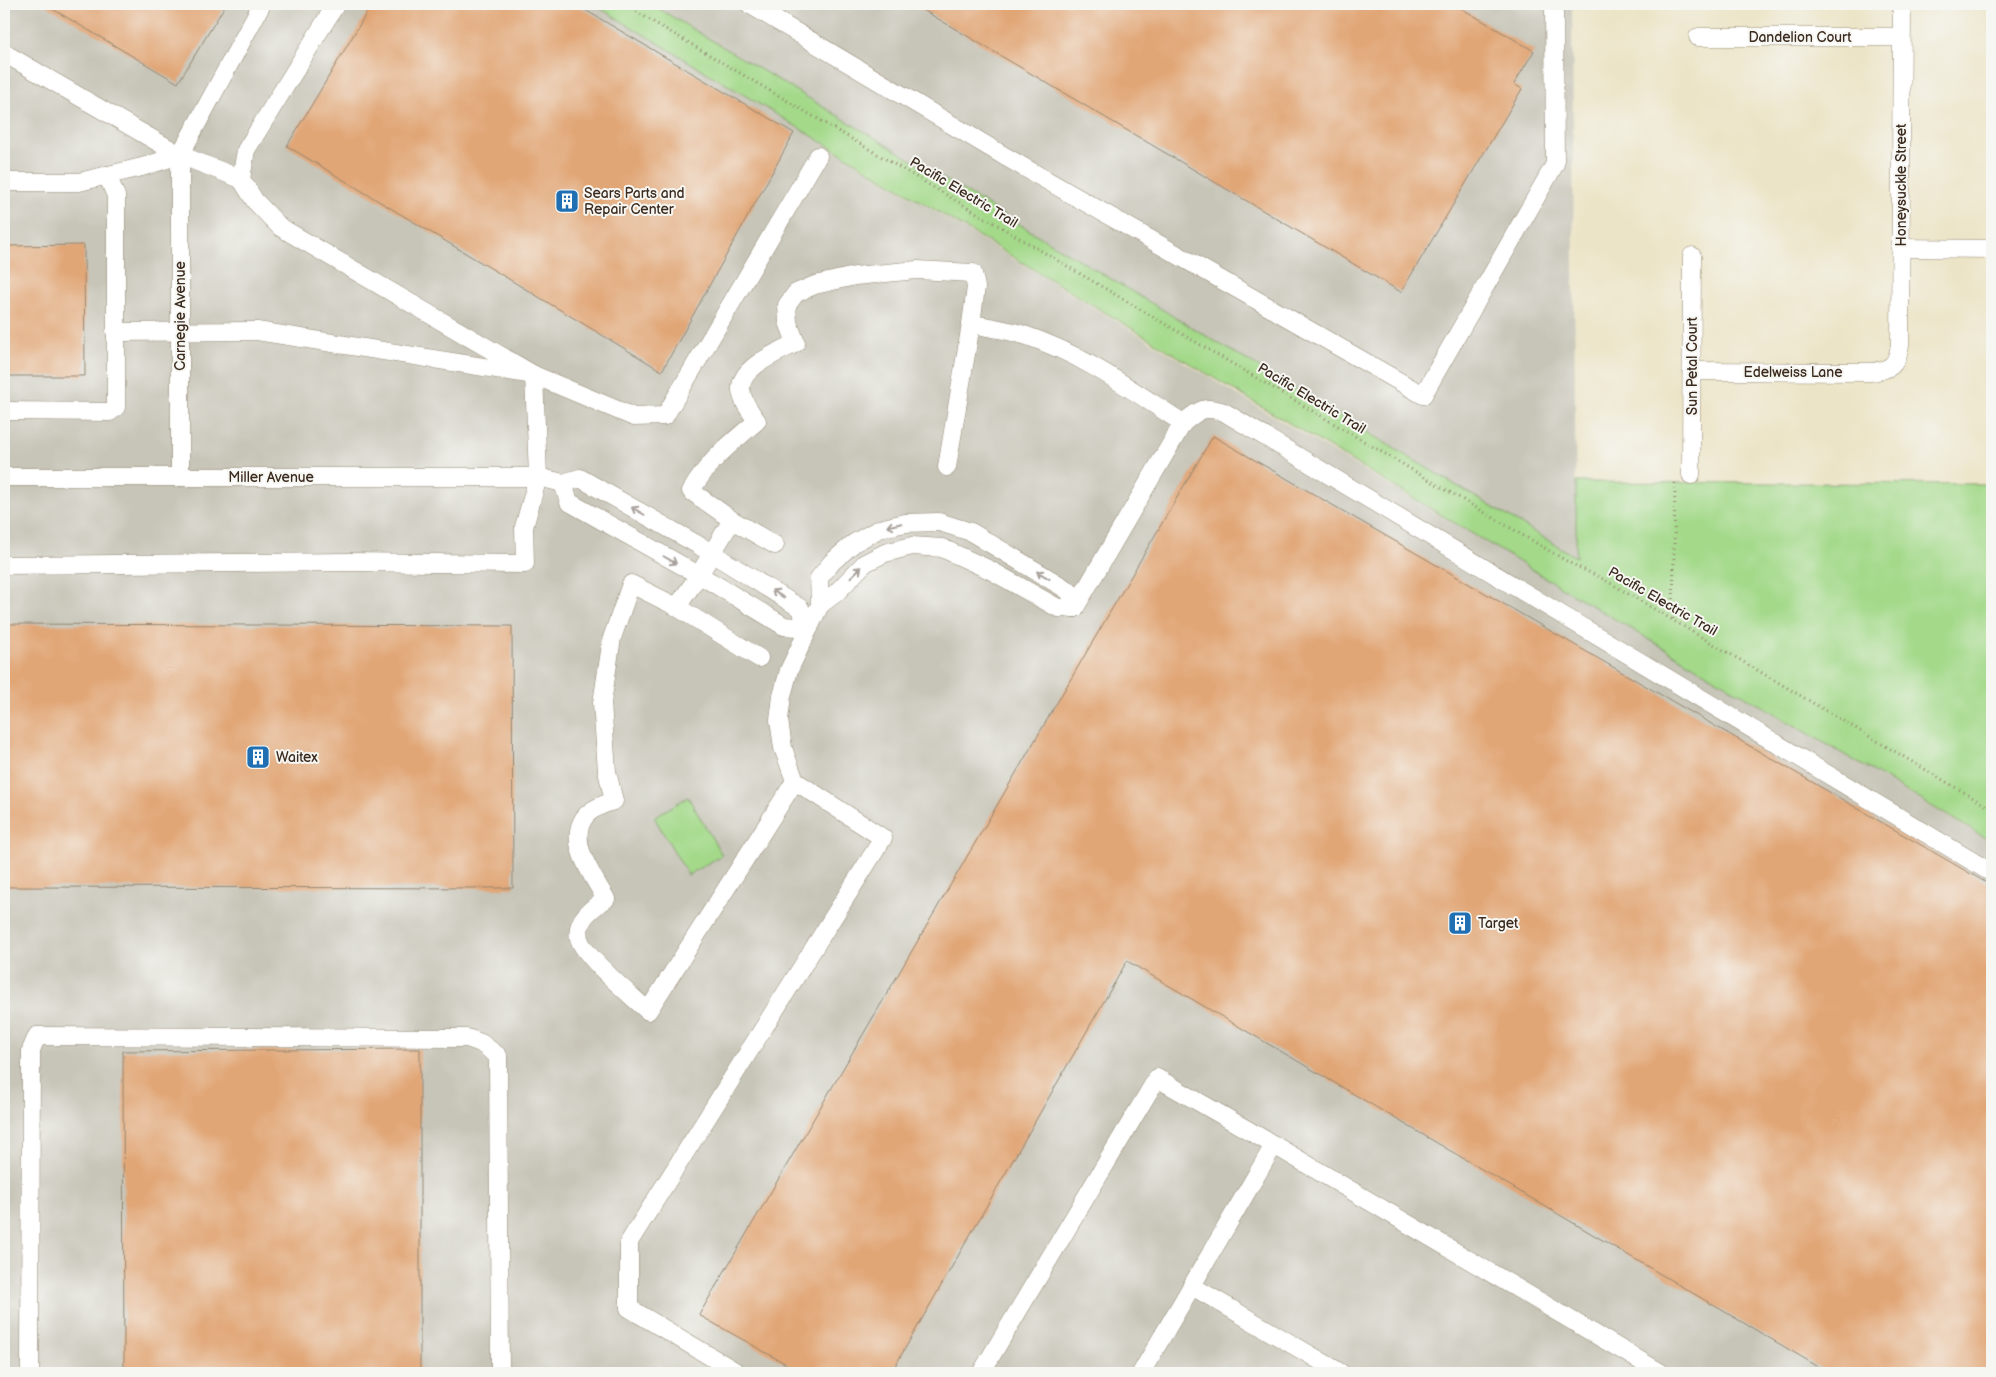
<svg xmlns="http://www.w3.org/2000/svg" width="1996" height="1377" font-family="'Balsamiq Sans',sans-serif">
<rect width="100%" height="100%" fill="#f6f6f2"/>
<filter id="ink" filterUnits="userSpaceOnUse"><feTurbulence type="fractalNoise" baseFrequency=".02" numOctaves="2"/><feDisplacementMap in="SourceGraphic" scale="10" xChannelSelector="R" yChannelSelector="G"/><feConvolveMatrix kernelMatrix="1 2 1 2 8 2 1 2 1" color-interpolation-filters="sRGB"/></filter>
<filter id="wash" filterUnits="userSpaceOnUse"><feTurbulence type="fractalNoise" baseFrequency=".0096" numOctaves="4" result="noise"/><feDisplacementMap in="SourceGraphic" scale="20" xChannelSelector="R" yChannelSelector="G"/><feGaussianBlur stdDeviation="1.12" result="paint"/><feColorMatrix in="noise" values="0 0 0 0 0 0 0 0 0 0 0 0 0 0 0 0 0 1.4 0 .05"/><feComposite in="paint" operator="in"/></filter>
<g filter="url(#wash)">
<rect width="100%" height="100%" fill="#ece4c6"/>
<g fill="#c7c5b8">
<path d="M4,4H593L1296,430L1992,843V1373H4Z"/>
<path d="M652,4H1572L1576,557Z"/>
</g>
<g fill="#a3d989" stroke="#6f8254">
<path d="M593,4H651L1576,557V482L1992,484V842L1569,592Z"/>
<path d="M688,797L722,855L688,875L654,817Z"/>
</g>
<g id="blocks">
<g fill="#e1a676">
<path d="M44,4H226L178,83Z"/>
<path d="M372,4H575L794,133L662,371L287,146Z"/>
<path d="M913,4H1454L1534,51L1514,84L1522,89L1401,292Z"/>
<path d="M84,245L85,376H4V246Z"/>
<path d="M1213,436L1992,886V1373H1829L1127,961L891,1373H802L699,1315Z"/>
<path d="M4,624L512,626L513,888L4,887Z"/>
<path d="M420,1049V1373H124L123,1051Z"/>
</g>
</g>
</g>
<g filter="url(#ink)">
<use href="#blocks" fill-opacity="0" stroke="#948772" stroke-width="1"/>
<g fill="none" stroke-linecap="round" stroke-linejoin="round">
<g stroke="#948772" stroke-width="19">
<g id="minor">
<path d="M749,4L1006,157L1423,395L1555,164L1554,4"/>
<path d="M1698,37H1901"/>
<path d="M4,53L180,155L241,179"/>
<path d="M4,182H79L142,167L180,155L262,4"/>
<path d="M1900,248L1992,249"/>
<path d="M115,332L257,331L534,375L634,417L665,416L818,156"/>
<path d="M1692,371L1870,372C1891,370 1896,366 1900,346L1902,4"/>
<path d="M4,411L110,412L116,407V196L107,175"/>
<path d="M947,467L971,324"/>
<path d="M1691,475L1692,256"/>
<path d="M4,477H538L563,483L580,478L700,546L800,608L809,628"/>
<path d="M180,477V155"/>
<path d="M563,483L569,502L713,583L784,626L809,628"/>
<path d="M732,520L775,545"/>
<path d="M4,565L350,562L525,564L524,527L538,477L534,375L280,227L255,201L241,179L246,150L336,4"/>
<path d="M820,605L836,593L865,563L885,553L912,546L942,548L990,570L1058,608H1075"/>
<path d="M677,607L759,658"/>
<path d="M1075,608L1183,423C1199,410 1204,405 1224,412L1992,873"/>
<path d="M795,781L648,1011C633,997 583,956 579,938C575,920 593,907 606,899C594,877 567,843 584,818C590,809 604,804 614,801L607,771L602,703L612,638L631,584L677,607L699,575L732,520L691,491C710,459 729,445 757,421C751,412 742,402 741,390C739,367 779,352 796,343L788,322L787,305L796,293L815,285L855,276L917,270L973,273L976,287L971,324C990,327 1009,330 1027,336C1084,355 1133,391 1183,423"/>
<path d="M1192,1286L1341,1373"/>
<path d="M30,1373L31,1050L37,1036L467,1038L481,1043L498,1056L500,1373"/>
<path d="M738,1373L629,1308V1242L883,838L795,781L783,748L779,720L782,696L789,670L820,605L819,578L832,562L854,543L879,529L905,523L939,522L971,532L1061,586L1070,592L1075,608"/>
<path d="M981,1373L1157,1078L1274,1145"/>
<path d="M1141,1373L1274,1145L1661,1373"/>
</g>
</g>
<g stroke="#948772" stroke-width="3" stroke-dasharray="1 4" stroke-linecap="butt">
<path d="M623,4L1570,563L1605,580L1992,809"/>
<path d="M1673,619L1675,483"/>
</g>
<use href="#minor" stroke="#fff" stroke-width="18"/>
</g>
<defs><path id="oneway-shaft" d="M-6 0H5M1.5-3L5.5 0L1.5 3" fill="none" stroke-width="1.6" stroke-linecap="round" stroke-linejoin="round" transform="scale(1.25)"/></defs>
<g stroke="#a79f9a">
<use href="#oneway-shaft" transform="translate(638 511) rotate(-150)"/>
<use href="#oneway-shaft" transform="translate(894 525) rotate(166)"/>
<use href="#oneway-shaft" transform="translate(670 560) rotate(30)"/>
<use href="#oneway-shaft" transform="translate(856 572) rotate(-44)"/>
<use href="#oneway-shaft" transform="translate(1043 575) rotate(-149)"/>
<use href="#oneway-shaft" transform="translate(778 594) rotate(-148)"/>
</g>
</g>
<defs>
<g id="building-square" transform="scale(1.25)"><rect x="-9" y="-9" width="18" height="18" rx="4" fill="#1f6fb2" stroke="#f6f6f2"/><path d="M-4-6H4V6H1V3H-1V6H-4ZM-2.5-4.3h1.7v1.8h-1.7ZM.8-4.3h1.7v1.8H.8ZM-2.5-1h1.7V.8h-1.7ZM.8-1h1.7V.8H.8Z" fill="#fff"/></g>
</defs>
<g fill-rule="evenodd">
<use href="#building-square" x="567" y="201"/>
<use href="#building-square" x="258" y="757"/>
<use href="#building-square" x="1460" y="923"/>
</g>
<g text-anchor="middle" stroke-width="4" stroke-linejoin="round" paint-order="stroke">
<g font-size="14" fill="#3b2a1e" stroke="#f6f6f2">
<text x="1800" y="42">Dandelion Court</text>
<text transform="translate(1901 185) rotate(-90)" y="5">Honeysuckle Street</text>
<text transform="translate(964 192) rotate(31)" y="5">Pacific Electric Trail</text>
<text transform="translate(180 316) rotate(-90)" y="5">Carnegie Avenue</text>
<text transform="translate(1692 366) rotate(-90)" y="5">Sun Petal Court</text>
<text x="1793" y="377">Edelweiss Lane</text>
<text transform="translate(1312 398) rotate(31)" y="5">Pacific Electric Trail</text>
<text x="271" y="482">Miller Avenue</text>
<text transform="translate(1663 601) rotate(30)" y="5">Pacific Electric Trail</text>
</g>
<g font-size="14" fill="#3b2a1e" stroke="#f6f6f2" text-anchor="start">
<text x="584" y="198">Sears Parts and<tspan x="584" dy="16">Repair Center</tspan></text>
<text x="276" y="762">Waitex</text>
<text x="1478" y="928">Target</text>
</g>
</g>
<rect width="1996" height="1377" fill="none" stroke="#f6f6f2" stroke-width="20"/>
</svg>
